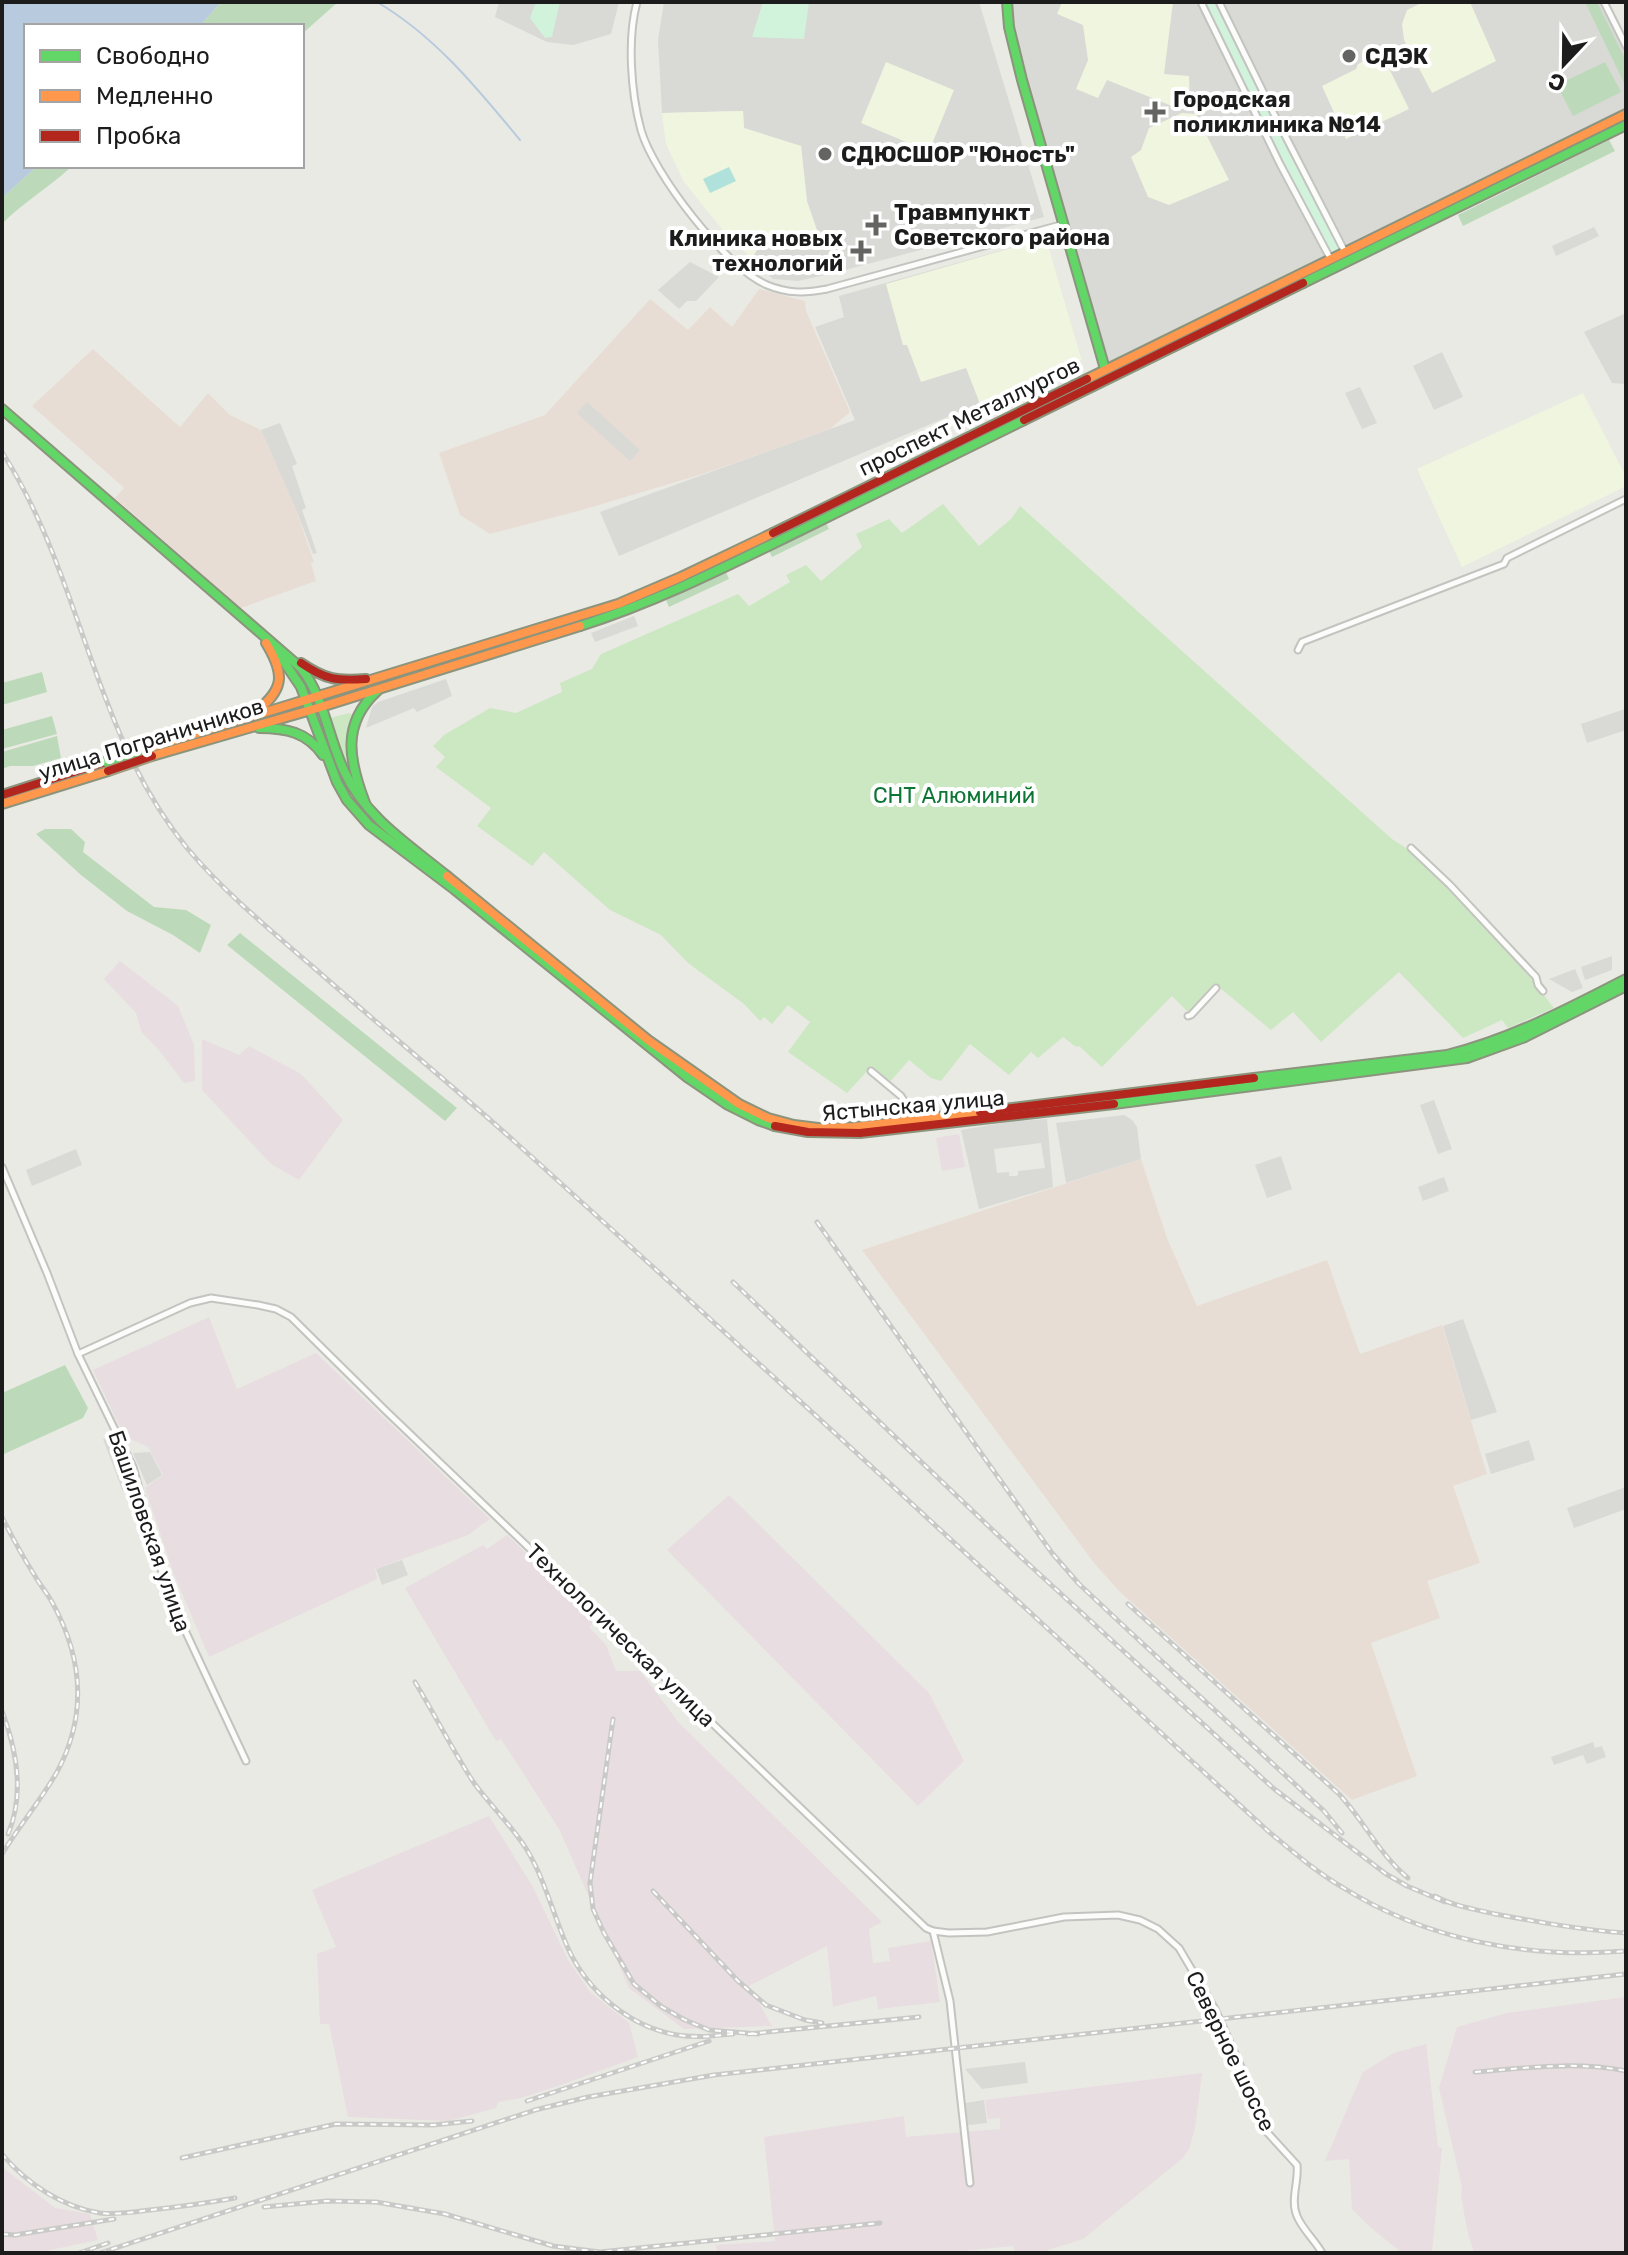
<svg xmlns="http://www.w3.org/2000/svg" width="1628" height="2255" font-family="Rubik,sans-serif">
<rect width="100%" height="100%" fill="#eaeae4"/>
<g fill="#d9d9d5">
<path d="M499,2H619L611,34L573,45L547,42L495,17Z"/>
<path d="M664,2H979L1044,217L834,273L798,281L773,279L752,258L763,240L785,248L820,239L807,202L801,146L744,128L743,111L662,113L658,40Z"/>
<path d="M1007,2H1604L1626,46V114L1105,369L1022,80Z"/>
<path d="M1046,238L1082,360L619,556L600,512L855,420L815,327L844,317L839,296Z"/>
</g>
<g fill="#e8ddd5">
<path d="M759,289L805,301L806,311L850,412L830,429L706,473L582,510L490,534L460,515L439,453L545,415L650,299L688,330L710,307L732,327Z"/>
<path d="M93,349L180,427L208,393L230,415L261,430L296,510L314,562L311,563L316,581L241,608L115,498L124,488L32,406Z"/>
<path d="M1141,1159L1167,1238L1197,1306L1327,1260L1360,1354L1442,1325L1487,1474L1453,1486L1480,1563L1427,1581L1440,1618L1371,1643L1417,1776L1352,1800L1119,1591L1094,1563L862,1250Z"/>
</g>
<g fill="#e8dde0">
<path d="M120,961L178,1006L194,1045L195,1081L184,1083L159,1050L142,1033L136,1013L104,979Z"/>
<path d="M202,1039L239,1055L249,1046L301,1074L343,1120L299,1180L271,1164L202,1090Z"/>
<path d="M959,1134L965,1167L942,1171L936,1138Z"/>
<path d="M209,1317L237,1389L316,1353L490,1519L468,1535L375,1569L377,1579L209,1657L173,1572L145,1488L163,1475L148,1447L124,1436L93,1370Z"/>
<path d="M729,1495L929,1693L964,1761L918,1806L667,1550Z"/>
<path d="M507,1535L596,1619L589,1627L606,1645L616,1671H640L679,1723L882,1922L869,1929L873,1963L890,1961L888,1948L931,1941L940,2002L878,2009L876,1996L833,2007L827,1946L749,1986L772,2026L684,2029L629,1988L559,1829L501,1739L496,1741L405,1588L483,1545L487,1549Z"/>
<path d="M489,1816L533,1887L568,1960L590,1992L629,2023L638,2057L561,2085L521,2098L498,2102L496,2108L449,2121L348,2117L329,2024H320L317,1954L336,1947L312,1890Z"/>
<path d="M1626,1997V2253H1474L1468,2234L1461,2196L1462,2187L1439,2088L1457,2027L1507,2013Z"/>
<path d="M1426,2044L1438,2147L1442,2148L1432,2253H1402L1370,2227L1352,2209L1349,2159L1325,2161L1363,2072L1394,2053Z"/>
<path d="M1202,2073L1195,2128L1189,2149L1183,2158L1083,2239L1039,2253H1015L1013,2246L944,2253H717L716,2245L775,2241L764,2137L904,2116L906,2137L1000,2129V2118L988,2119L985,2100Z"/>
<path d="M2,2167L55,2208L90,2214L98,2240L36,2253H2Z"/>
</g>
<g fill="#eff5de">
<path d="M1062,2H1173L1164,74L1189,76L1190,105L1172,106L1107,80L1098,98L1076,89L1088,60L1083,25L1057,14Z"/>
<path d="M1423,2H1470L1496,61L1432,93L1404,40L1402,24L1407,10Z"/>
<path d="M1381,52L1409,109L1346,139L1322,86L1356,69L1358,64Z"/>
<path d="M886,62L954,90L932,144L918,147L861,123Z"/>
<path d="M743,111L744,128L801,146L807,201L820,239L784,248L763,240L752,258L730,239L684,182L666,144L662,113Z"/>
<path d="M1182,113L1196,114L1229,180L1169,205L1148,197L1131,157L1141,150L1149,128Z"/>
<path d="M1046,238L1082,360L980,404L966,368L921,382L907,345H903L886,284Z"/>
<path d="M1583,393L1626,477V486L1462,567L1417,469Z"/>
</g>
<g fill="#cce8c2">
<path d="M943,504L979,546L1011,519L1020,506L1392,839L1409,850L1505,945L1554,1008L1508,1028L1502,1020L1463,1038L1399,972L1321,1042L1293,1012L1271,1030L1220,988L1193,1017L1172,996L1102,1067L1079,1046L1076,1047L1063,1037L1038,1058L1031,1052L1009,1075L970,1044L941,1081L931,1078L909,1060L889,1083L871,1067L847,1093L788,1052L810,1022L788,1005L772,1024L764,1017L760,1021L744,1004L688,963L661,935L610,910L544,852L532,866L477,826L491,808L436,767L445,757L433,746L444,735L490,708L516,713L562,692L560,683L592,669L601,654L738,594L749,606L790,582L786,575L806,565L821,581L862,547L856,534L889,519L902,533Z"/>
<path d="M349,713L353,715L347,745L350,775L330,718Z"/>
</g>
<g fill="#bcdab9">
<path d="M221,2H338L302,34V26H200Z"/>
<path d="M1585,2H1597L1626,61V87Z"/>
<path d="M1605,62L1621,92L1573,116L1557,85Z"/>
<path d="M1609,140L1615,151L1463,226L1458,215Z"/>
<path d="M37,166H72C50,187 22,203 2,224V198Z"/>
<path d="M826,523L829,529L772,557L769,551Z"/>
<path d="M726,572L729,579L669,607L666,600Z"/>
<path d="M42,672L47,692L2,705V683Z"/>
<path d="M52,716L57,734L2,749V730Z"/>
<path d="M57,736L61,758L33,766H10L2,769V752Z"/>
<path d="M45,829H71L85,842L83,852L154,907L186,910L211,925L200,953L173,935L127,911L81,875L36,834Z"/>
<path d="M240,933L457,1108L445,1121L227,945Z"/>
<path d="M65,1365L88,1408L83,1418L4,1454L2,1393Z"/>
</g>
<g fill="#d1f2db">
<path d="M536,2H560L552,37L545,38L530,18Z"/>
<path d="M763,2H809L804,39L752,37Z"/>
<path d="M1201,2H1219L1345,253L1331,260Z"/>
</g>
<path fill="#b0e2db" d="M729,167L736,181L710,193L703,179Z"/>
<g fill="#d9d9d6" fill-rule="evenodd">
<path d="M1594,227L1599,236L1556,256L1552,246Z"/>
<path d="M690,262L719,277L696,301H687L679,309L658,290Z"/>
<path d="M1626,313V384L1612,383L1584,332Z"/>
<path d="M1442,352L1463,397L1434,410L1413,366Z"/>
<path d="M1360,387L1377,423L1362,429L1345,393Z"/>
<path d="M587,402L640,450L630,461L577,413Z"/>
<path d="M280,423L297,464L292,466L306,508L302,510L317,553L313,554L297,512L261,430Z"/>
<path d="M634,616L638,626L595,642L591,633Z"/>
<path d="M446,679L452,696L417,712L414,708L366,728L372,707L378,702Z"/>
<path d="M1625,709L1626,730L1587,743L1581,724Z"/>
<path d="M1612,956V970L1585,980L1581,967Z"/>
<path d="M1575,969L1583,988L1572,992L1549,979Z"/>
<path d="M1434,1100L1452,1149L1438,1154L1420,1105Z"/>
<path d="M1124,1115L1132,1120L1137,1127L1141,1159L1066,1183L1056,1123Z"/>
<path d="M1047,1119L1053,1187L979,1209L961,1130L1014,1121ZM1041,1143L1045,1168L1018,1171V1175L1016,1176H1009V1172L997,1173L994,1149Z"/>
<path d="M76,1149L82,1165L32,1186L26,1170Z"/>
<path d="M1281,1156L1292,1189L1267,1198L1255,1165Z"/>
<path d="M1444,1177L1449,1191L1423,1201L1418,1187Z"/>
<path d="M1463,1319L1497,1412L1471,1420L1443,1326Z"/>
<path d="M117,1438L136,1487L123,1492L103,1439Z"/>
<path d="M1529,1440L1535,1460L1491,1474L1485,1454Z"/>
<path d="M150,1452L162,1475L147,1485L133,1453Z"/>
<path d="M1626,1487V1509L1574,1528L1567,1508Z"/>
<path d="M402,1560L408,1575L382,1585L376,1569Z"/>
<path d="M1593,1742L1595,1748L1602,1746L1606,1757L1587,1764L1583,1755L1554,1765L1551,1757Z"/>
<path d="M1025,2062L1028,2083L982,2089L965,2069Z"/>
<path d="M984,2100L987,2123L968,2125L965,2103Z"/>
</g>
<path fill="#b8cadd" d="M2,2H221L200,26H26V166H37L2,198Z"/>
<g fill="none" stroke-linecap="round" stroke-linejoin="round">
<path stroke="#b8cadd" stroke-width="2" d="M377,2C435,36 477,88 520,140"/>
<g stroke="#c3c3c0" stroke-width="9">
<g id="street">
<path d="M637,2C627,39 631,93 641,130C653,173 726,268 767,285C788,294 806,293 827,289L1064,224"/>
<path d="M1201,2L1280,164L1330,258"/>
<path d="M1219,2L1272,110L1345,252"/>
<path d="M1604,2L1626,46"/>
<path d="M1298,650L1302,642L1504,564L1507,558L1626,499"/>
<path d="M1411,848L1450,885L1536,977L1538,985L1543,991"/>
<path d="M1188,1016L1191,1015L1216,988"/>
<path d="M871,1071L901,1096L916,1119"/>
<path d="M2,1167L47,1273L78,1354L133,1467L163,1576L176,1611L246,1761"/>
<path d="M78,1354L190,1303L211,1298L258,1305L276,1309L291,1317L385,1410L926,1928L933,1931L950,2001L970,2183"/>
<path d="M933,1931L949,1933L987,1932L1064,1917L1118,1915L1140,1920L1158,1929L1179,1948L1215,2009L1246,2078L1265,2130L1297,2165C1299,2181 1290,2200 1297,2216C1302,2229 1315,2240 1322,2253"/>
</g>
</g>
<g stroke="#8b947d" stroke-width="12">
<g id="fast">
<path d="M1007,2L1009,27L1022,80L1105,369"/>
<path d="M1303,283L1626,125"/>
<path d="M2,409L301,668C324,697 328,737 344,771C366,818 408,844 447,876"/>
<path d="M580,626C656,602 727,566 799,531C874,494 949,457 1024,420"/>
<path d="M278,653L301,687L337,782L347,800L369,825L454,889L687,1077L728,1105L758,1120L775,1126"/>
<path d="M259,728C286,728 307,732 323,755"/>
<path d="M365,803C349,761 341,724 377,691"/>
<path d="M1254,1078L1447,1055C1511,1039 1568,1009 1626,979"/>
<path d="M1114,1104L1467,1058L1525,1037L1626,986"/>
</g>
</g>
<g stroke="#8b947d" stroke-width="12">
<g id="slow">
<path d="M1087,379L1626,114"/>
<path d="M253,714C284,690 286,676 266,643"/>
<path d="M149,748L618,604L681,577L773,533"/>
<path d="M152,756L321,707L580,626"/>
<path d="M2,804L108,771"/>
<path d="M447,876L648,1040L739,1104L768,1118L794,1125L818,1128L855,1127L980,1112"/>
</g>
</g>
<g stroke="#8b947d" stroke-width="12">
<g id="jam">
<path d="M1024,420L1303,283"/>
<path d="M773,533L1087,379"/>
<path d="M301,663C326,680 337,681 366,679"/>
<path d="M2,795L105,762"/>
<path d="M980,1112L1254,1078"/>
<path d="M775,1126L808,1132L860,1133L1114,1104"/>
</g>
</g>
<use href="#street" stroke="#fcfcfb" stroke-width="5"/>
<use href="#fast" stroke="#63d668" stroke-width="8"/>
<use href="#slow" stroke="#ff974d" stroke-width="8"/>
<use href="#jam" stroke="#b3261e" stroke-width="8"/>
<g stroke="#c9c9c8" stroke-width="5">
<g id="rail">
<path d="M2,452C83,578 91,730 187,848C224,892 269,929 312,966C379,1025 448,1082 514,1141C767,1369 1017,1601 1268,1831C1292,1851 1315,1871 1342,1887C1426,1940 1527,1959 1626,1951"/>
<path d="M817,1222L1052,1553L1079,1584L1128,1630L1324,1811L1342,1833"/>
<path d="M733,1282L1024,1560L1273,1788L1386,1874L1407,1886L1445,1902"/>
<path d="M2,1517C12,1537 23,1557 35,1576C40,1585 47,1593 52,1602C83,1658 88,1714 57,1772C41,1800 19,1826 2,1854"/>
<path d="M1128,1604L1339,1794C1364,1821 1379,1854 1408,1878"/>
<path d="M415,1682C435,1715 453,1751 474,1783C491,1806 512,1826 527,1850C545,1880 553,1914 567,1946C586,1990 629,2027 677,2035C696,2038 714,2036 733,2034"/>
<path d="M2,1711C17,1751 25,1794 8,1834"/>
<path d="M613,1719L590,1883L593,1909L604,1933L634,1984L662,2007L685,2020L709,2030L758,2034"/>
<path d="M653,1891L738,1981L766,2005L805,2020L822,2023"/>
<path d="M1435,1896C1453,1906 1474,1909 1495,1914C1538,1922 1582,1930 1626,1933"/>
<path d="M748,2034L919,2017"/>
<path d="M1475,2072C1526,2068 1576,2061 1626,2071"/>
<path d="M527,2101L709,2041"/>
<path d="M2,2154C26,2183 62,2207 100,2213C116,2215 134,2212 150,2210C178,2207 207,2203 235,2198"/>
<path d="M182,2158L336,2124L433,2125L472,2121"/>
<path d="M264,2207L327,2201L376,2202L445,2214L553,2246L600,2252L880,2223"/>
<path d="M2,2234L15,2235L114,2219"/>
<path d="M79,2253L108,2243"/>
<path d="M100,2253L535,2110L588,2097L714,2075L1626,1974"/>
</g>
</g>
<use href="#rail" stroke="#fff" stroke-width="2" stroke-dasharray="6" stroke-linecap="butt"/>
<g stroke="#9f9f82" stroke-width="12" stroke-linecap="butt">
<path id="fast-bridge" d="M105,762L149,748"/>
</g>
<g stroke="#9f9f82" stroke-width="12" stroke-linecap="butt">
<path id="jam-bridge" d="M108,771L152,756"/>
</g>
<use href="#fast-bridge" stroke="#63d668" stroke-width="8"/>
<use href="#jam-bridge" stroke="#b3261e" stroke-width="8"/>
</g>
<g fill="#646462" stroke="#fff" stroke-width="3">
<circle cx="1349" cy="56" r="8"/>
<path d="M1151 100h8v8h8v8h-8v8h-8v-8h-8v-8h8z"/>
<circle cx="825" cy="154" r="8"/>
<path d="M872 213h8v8h8v8h-8v8h-8v-8h-8v-8h8z"/>
<path d="M857 239h8v8h8v8h-8v8h-8v-8h-8v-8h8z"/>
</g>
<g text-anchor="middle" stroke-width="8" stroke-linejoin="round" paint-order="stroke">
<g font-size="22" font-weight="bold" fill="#1c1c1c" stroke="#fff" text-anchor="start">
<text x="1365" y="64">СДЭК</text>
<text x="1173" y="107">Городская<tspan x="1173" dy="25">поликлиника №14</tspan></text>
<text x="841" y="162">СДЮСШОР "Юность"</text>
<text x="894" y="220">Травмпункт<tspan x="894" dy="25">Советского района</tspan></text>
<text x="843" y="246" text-anchor="end">Клиника новых<tspan x="843" dy="25">технологий</tspan></text>
</g>
<g font-size="22" fill="#1c1c1c" stroke="#fff">
<text transform="translate(969 416) rotate(-26)" y="8">проспект Металлургов</text>
<text transform="translate(151 739) rotate(-17)" y="8">улица Пограничников</text>
<text transform="translate(913 1105) rotate(-5)" y="8">Ястынская улица</text>
<text transform="translate(150 1531) rotate(71)" y="8">Башиловская улица</text>
<text transform="translate(621 1635) rotate(44)" y="8">Технологическая улица</text>
<text transform="translate(1231 2051) rotate(64)" y="8">Северное шоссе</text>
</g>
<g font-size="22" fill="#0d7635" stroke="#fff">
<text x="954" y="803">СНТ Алюминий</text>
</g>
</g>
<rect width="1628" height="2255" fill="none" stroke="#1c1c1c" stroke-width="8"/>
<rect x="24" y="24" width="280" height="144" fill="#ffffff" stroke="#a4a4a4" stroke-width="2"/>
<rect x="40" y="50" width="40" height="12" fill="#63d668" stroke="#a4a4a4" stroke-width="2"/>
<text x="96" y="64" font-size="24" fill="#1c1c1c">Свободно</text>
<rect x="40" y="90" width="40" height="12" fill="#ff974d" stroke="#a4a4a4" stroke-width="2"/>
<text x="96" y="104" font-size="24" fill="#1c1c1c">Медленно</text>
<rect x="40" y="130" width="40" height="12" fill="#b3261e" stroke="#a4a4a4" stroke-width="2"/>
<text x="96" y="144" font-size="24" fill="#1c1c1c">Пробка</text>
<g transform="translate(1564 64) rotate(202)" stroke="#ffffff" stroke-width="6" paint-order="stroke">
<path d="M0-6L14 30L0 20L-14 30Z" fill="#1c1c1c"/>
<text y="-12" font-size="22" font-weight="bold" text-anchor="middle" fill="#1c1c1c">С</text>
</g>
</svg>
